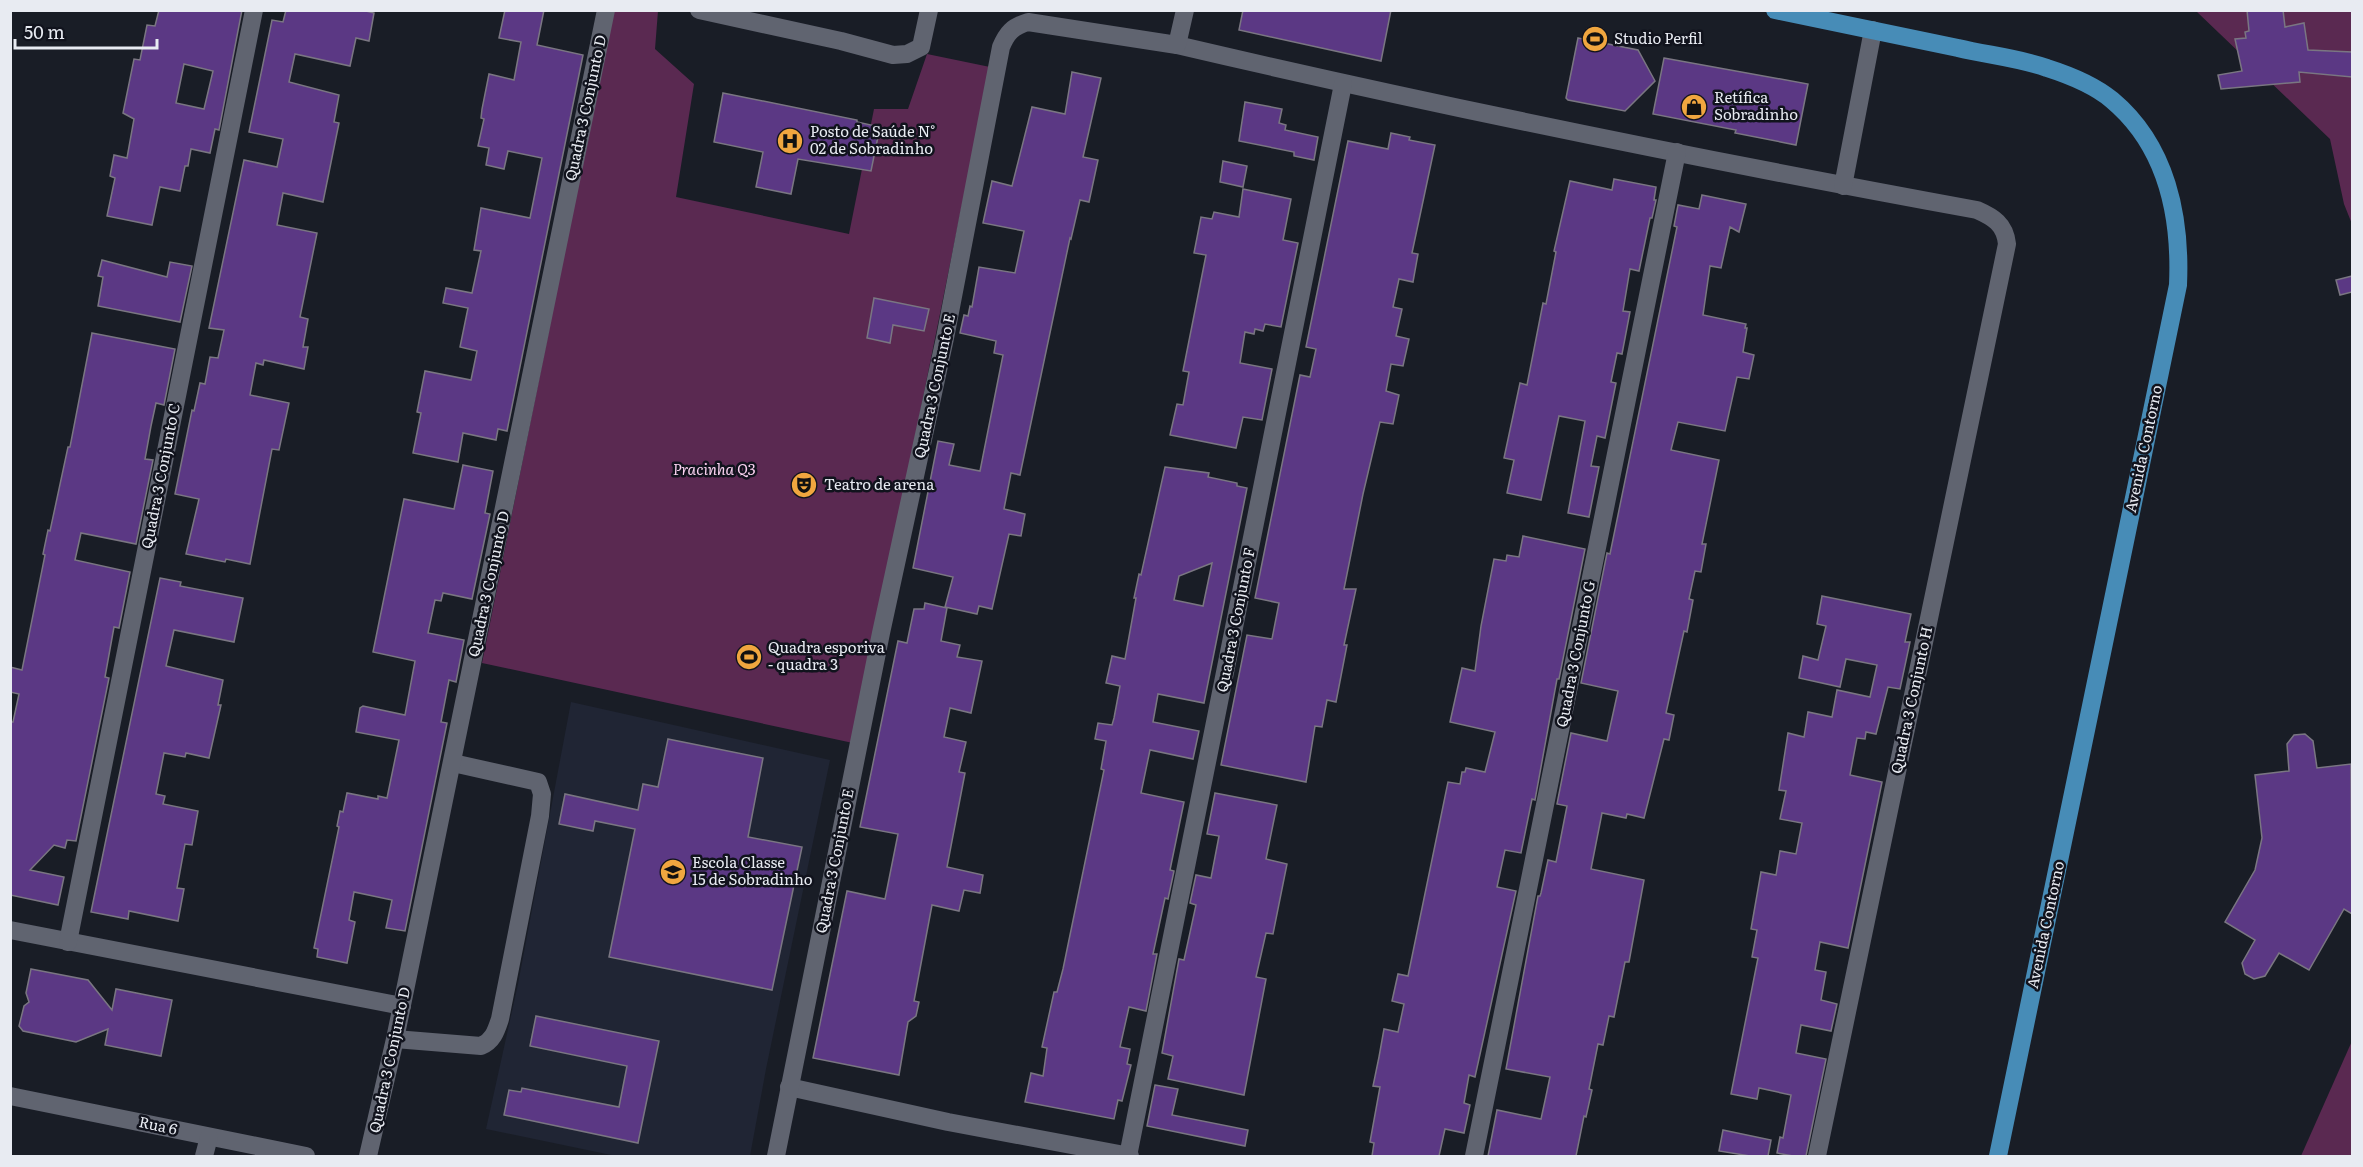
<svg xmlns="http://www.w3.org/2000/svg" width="2363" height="1167" font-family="Literata,serif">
<rect width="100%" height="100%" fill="#191d26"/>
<path fill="#202534" d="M571,702L830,760L766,1069L750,1156H616L486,1129L518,984Z"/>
<g fill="#5a2951">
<path d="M613,11H658L655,49L694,84L676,197L849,234L874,109H908L927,54L990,67L853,743L482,663Z"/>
<path d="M2196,11H2352V224L2344,204L2330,139Z"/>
<path d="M2352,1041V1156H2301Z"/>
</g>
<g fill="#5b3884" stroke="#7a7682" stroke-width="1.5" fill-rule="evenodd">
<path d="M159,10H242L219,130L215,129L210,153L191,149L188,166H185L180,191L160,187L152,225L107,216L115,178L110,176L114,155L127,158L134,119L123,113L134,59L140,60L147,25L155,26ZM184,64L213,71L204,109L176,103Z"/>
<path d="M286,10H362L374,13L369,41L356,38L350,66L295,54L289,82L339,95L334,122L339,123L323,202L283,193L277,225L317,233L300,317L308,319L303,347H308L304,369L264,360L263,365L256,363L250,395L289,403L279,450L272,449L250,564L226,559L225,562L186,554L199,499L175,494L192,410L194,411L200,383L205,384L210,357L218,358L224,330L209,328L244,160L277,167L283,139L249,132L272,20L283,22Z"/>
<path d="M505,10H544L537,45L583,55L507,431L498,429L496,440L463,433L458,462L413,453L421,413L417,412L425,371L471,380L477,351L460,347L468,308L443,303L446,288L472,293L481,251L474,250L481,208L530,218L542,158L508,151L504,169L486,165L489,148L478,146L484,119L481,118L482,109L489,74L514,80L521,42L499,38Z"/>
<path d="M1243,10H1391L1381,61L1239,30Z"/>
<path d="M2247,10H2283L2285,27L2304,23L2308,50L2352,52V77L2299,72L2300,82L2221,89L2218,75L2242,71L2235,39L2246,38L2245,32L2249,31Z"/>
<path d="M1578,38L1638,50L1655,81L1625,111L1568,100L1566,98Z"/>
<path d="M1664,58L1808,84L1796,145L1735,133L1736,130L1653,114Z"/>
<path d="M1072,72L1101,78L1083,157L1098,160L1089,202L1080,200L1071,239L1070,238L1020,475L1011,473L1004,509L1025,514L1021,536L1009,534L992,609L979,606L977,614L945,607L953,577L913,568L938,441L954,444L949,465L980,471L1003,355L994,353L996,341L960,333L964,315L968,316L970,306L972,307L979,267L1015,273L1024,231L983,223L992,181L1012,186L1032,107L1065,114Z"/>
<path d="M723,93L857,120V122L880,127L871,171L798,159L791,194L756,187L763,152L714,142Z"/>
<path d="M1245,102L1282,109L1279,123L1286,125L1285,130L1318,137L1314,160L1294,156V152L1239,141Z"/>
<path d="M1391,133L1410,137L1409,140L1435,145L1412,253L1418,254L1413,282L1399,279L1393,307L1402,309L1396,336L1409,339L1403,366L1391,364L1386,391L1399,395L1393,424L1380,422L1363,494L1344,589H1356L1344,645H1347L1336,702L1327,700L1322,727L1315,726L1306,782L1221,765L1247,635L1272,639L1279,603L1255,598L1300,375L1310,377L1316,349L1306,347L1348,141L1388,149Z"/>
<path d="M1223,161L1247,166L1243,187L1220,182Z"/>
<path d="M1614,179L1656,187L1654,200H1656L1652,218H1650L1639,271L1630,269L1623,311L1630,312L1622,354L1617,353L1611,382L1616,383L1605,438L1597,436L1591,466L1599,467L1589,517L1568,513L1585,421L1559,416L1541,500L1507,493L1514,460L1504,458L1520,383L1527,385L1543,303L1546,304L1556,252L1554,251L1570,181L1612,190Z"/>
<path d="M1243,189L1291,199L1283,240L1298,243L1281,327L1265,324L1263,331L1255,329L1254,334L1245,332L1240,363L1272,369L1262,420L1243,417L1236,448L1170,435L1177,404L1183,405L1189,372L1183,371L1206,255L1194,253L1201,217L1212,219L1214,212L1239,217Z"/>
<path d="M1702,195L1746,204L1739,232L1730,227L1721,268L1710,266L1703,315L1746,324L1745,328H1747L1743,352L1754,355L1749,379L1737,377L1725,431L1678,422L1671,450L1719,460L1702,544H1706L1701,572L1695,571L1689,599L1693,600L1687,632L1684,631L1666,713L1674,715L1669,740L1664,739L1644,818L1627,814L1626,818L1602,813L1591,869L1644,880L1629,962H1625L1614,1017L1609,1016L1603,1045L1598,1044L1589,1089L1592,1090L1586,1117L1584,1116L1576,1156H1488L1497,1110L1541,1119L1546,1096L1550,1077L1506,1069L1538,896H1540L1541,893L1548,860L1556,862L1567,806L1557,804L1571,733L1607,741L1618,691L1581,683L1607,553L1610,554L1677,227L1674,226L1678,205L1699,209Z"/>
<path d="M102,260L167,277L170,262L192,266L180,322L98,306L103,277L98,276Z"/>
<path d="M2352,276V292L2340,295L2336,280Z"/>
<path d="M874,298L929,309L924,331L893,325L890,343L867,338Z"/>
<path d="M92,333L175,349L164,405L156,403L151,426L145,459L153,460L136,544L81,533L75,560L130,572L119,628L114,627L105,677L109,678L76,841L67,840L65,848L54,845L30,870L64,877L58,905L10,895V722H13L19,694L10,692V667L22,670L45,555L43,554L48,530L50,531L68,447H70Z"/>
<path d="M463,465L493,471L485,513L490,514L472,599L443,593L441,601L435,600L428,633L464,640L456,682L449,680L441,722L447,723L405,931L386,928L392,900L354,892L349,920L355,922L347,963L317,957L318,949L314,948L339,827L337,826L340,811L343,812L347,793L378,799V796L387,798L399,740L356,732L360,708L363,706L405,715L415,661L373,652L404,499L454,509Z"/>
<path d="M1165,467L1209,473L1208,477L1237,483V486L1247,488L1204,703L1158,694L1153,722L1199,731L1193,759L1150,750L1141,793L1184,802L1170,870L1174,871L1168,899L1165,898L1153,954H1157L1146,1011L1129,1007L1120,1047L1130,1049L1127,1064L1131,1065L1122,1101L1118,1100L1114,1119L1025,1102L1031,1073L1043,1076L1047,1048L1042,1047L1054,992H1057L1063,969L1104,770L1101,769L1106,741L1095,739L1098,723L1112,725L1114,718L1120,686L1106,683L1112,656L1125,659L1136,598H1134L1139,574L1141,575ZM1212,563L1203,606L1174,600L1179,576Z"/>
<path d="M1523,536L1585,549L1559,679H1557L1535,800L1532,799L1521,853L1505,850L1497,887L1516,891L1475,1077L1469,1075L1464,1103L1470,1105L1464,1133L1445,1129L1439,1156H1372L1374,1143L1370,1142L1380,1087L1373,1086L1379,1057L1384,1029L1398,1032L1404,1004L1392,1001L1398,974L1408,976L1448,782L1460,784L1462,772H1465L1466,768L1485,772L1495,732L1450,722L1462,668L1475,671L1481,626L1494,559L1506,561L1507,555L1519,557Z"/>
<path d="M160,578L181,582L180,586L243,598L234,642L174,630L166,666L223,680L218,705H221L209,758L186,753L185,757L164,753L156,794L165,796L163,804L198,811L192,845L185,844L177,888L184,889L178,921L129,911L128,919L91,912Z"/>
<path d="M1822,596L1911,614L1905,642H1910L1900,689L1888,687L1876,734L1866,732L1865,739L1857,738L1850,775L1882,782L1848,948L1820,942L1815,970L1826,972L1821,1000L1837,1004L1831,1031L1801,1025L1796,1053L1826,1059L1806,1156H1793L1777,1153L1780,1137L1783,1138L1791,1095L1759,1088L1757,1099L1731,1094L1758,958L1752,957L1757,930L1751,929L1761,872L1776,875L1780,851L1796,854L1802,823L1780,819L1786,791L1779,790L1788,733L1804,737L1808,712L1832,717L1837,690L1870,697L1877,665L1846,659L1840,687L1799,678L1803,656L1818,660L1826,626L1817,624Z"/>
<path d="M925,603L947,608L941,641L960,645L957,657L982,661L971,713L950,708L944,737L966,742L959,772L965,773L947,867L983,875L980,893L964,890L959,911L932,905L914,1001L919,1002L916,1016L908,1022L899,1075L813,1058L847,891L885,899L898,834L860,827L898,641L907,643L914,609H924Z"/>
<path d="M2305,734L2313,741L2317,768L2351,764L2352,914L2344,909L2309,970L2279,953L2265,976L2254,979L2245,974L2242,963L2255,940L2225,922L2255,870L2262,838L2255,775L2289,771L2287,744L2294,735Z"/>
<path d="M668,739L763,758L748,837L802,847L772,990L609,957L635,829L595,821L593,831L559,824L565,794L638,810L643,784L658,787Z"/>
<path d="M1215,793L1277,805L1266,859L1287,864L1273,934L1266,933L1256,977L1266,979L1244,1095L1168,1079L1173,1056L1162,1053L1179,959L1184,960L1196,905L1190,903L1196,875L1211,878L1219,836L1207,834Z"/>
<path d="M31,969L88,980L112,1010L116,989L172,1000L161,1056L105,1045L108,1029L76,1042L23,1031L19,1026L24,1006L29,1002L26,993Z"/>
<path d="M536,1016L659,1041L638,1143L504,1115L509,1090L521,1092L522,1088L619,1107L627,1066L530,1046Z"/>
<path d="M1155,1085L1178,1089L1172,1115L1248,1130L1245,1146L1147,1126Z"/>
<path d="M1723,1130L1771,1140L1768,1156H1750L1719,1151Z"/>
</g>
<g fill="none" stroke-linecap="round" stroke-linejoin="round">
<g stroke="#606470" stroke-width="18">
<path d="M699,10L841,41L893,55L907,54L921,47L929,10"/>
<path d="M1177,45C1442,107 1709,161 1977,210C1993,217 2005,224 2007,244L1817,1156"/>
<path d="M1843,186L1873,30"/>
<path d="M10,930L402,1006"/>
<path d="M68,942L254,10"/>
<path d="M395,1039L481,1046C493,1041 496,1031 500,1019L540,816L542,794L538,782L453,763"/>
<path d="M789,1087L948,1122L1130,1156"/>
<path d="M10,1096L306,1156"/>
<path d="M204,1156L209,1137"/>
<path d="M368,1156L395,1039L606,10"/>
<path d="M776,1156L881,633L945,338L1001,47C1007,33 1012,27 1028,22L1177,45L1185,10"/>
<path d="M1128,1156L1343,84"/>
<path d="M1474,1156L1677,152"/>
</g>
<path stroke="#478cb7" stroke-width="18" d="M1775,10C1836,23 1897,35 1958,48C1987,55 2019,58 2047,68C2069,75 2094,85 2112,100C2167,146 2181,217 2178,285L1998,1156"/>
</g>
<defs>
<g id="stadium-disc" transform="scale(1.35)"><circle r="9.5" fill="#f0a63f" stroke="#11131d"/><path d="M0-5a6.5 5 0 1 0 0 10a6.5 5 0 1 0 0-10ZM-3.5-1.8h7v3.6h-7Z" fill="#111"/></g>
<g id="shop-disc" transform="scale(1.35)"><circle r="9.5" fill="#f0a63f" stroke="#11131d"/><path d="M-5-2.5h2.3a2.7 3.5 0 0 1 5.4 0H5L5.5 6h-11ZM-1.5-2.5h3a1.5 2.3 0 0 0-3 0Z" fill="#111"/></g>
<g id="hospital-disc" transform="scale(1.35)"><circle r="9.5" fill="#f0a63f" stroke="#11131d"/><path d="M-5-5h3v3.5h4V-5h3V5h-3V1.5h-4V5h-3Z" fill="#111"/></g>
<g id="theatre-disc" transform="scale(1.35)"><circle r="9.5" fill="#f0a63f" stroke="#11131d"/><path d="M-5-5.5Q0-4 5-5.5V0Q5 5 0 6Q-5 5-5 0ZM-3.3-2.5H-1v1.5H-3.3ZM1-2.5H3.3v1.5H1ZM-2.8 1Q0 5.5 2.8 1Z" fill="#111"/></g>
<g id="school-disc" transform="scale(1.35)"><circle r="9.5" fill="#f0a63f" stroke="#11131d"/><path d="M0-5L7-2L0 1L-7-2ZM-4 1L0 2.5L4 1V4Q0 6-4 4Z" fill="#111"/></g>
</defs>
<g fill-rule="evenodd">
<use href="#stadium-disc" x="1595" y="39"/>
<use href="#shop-disc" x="1694" y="107"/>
<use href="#hospital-disc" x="790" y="141"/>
<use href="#theatre-disc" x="804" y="485"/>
<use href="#stadium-disc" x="749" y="657"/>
<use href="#school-disc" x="673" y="872"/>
</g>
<g text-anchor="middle" stroke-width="5" stroke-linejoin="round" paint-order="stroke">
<g font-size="15" fill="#e8ebf2" stroke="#11131d" text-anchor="start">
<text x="1614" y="44">Studio Perfil</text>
<text x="1714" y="103">Retífica<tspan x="1714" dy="17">Sobradinho</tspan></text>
<text x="810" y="137">Posto de Saúde N°<tspan x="810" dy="17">02 de Sobradinho</tspan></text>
<text x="824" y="490">Teatro de arena</text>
<text x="768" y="653">Quadra esporiva<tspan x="768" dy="17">- quadra 3</tspan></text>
<text x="692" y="868">Escola Classe<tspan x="692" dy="17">15 de Sobradinho</tspan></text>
</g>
<g font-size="15" fill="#e8ebf2" stroke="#11131d">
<text transform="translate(586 108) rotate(-78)" y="5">Quadra 3 Conjunto D</text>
<text transform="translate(935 386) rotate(-78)" y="5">Quadra 3 Conjunto E</text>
<text transform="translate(2144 449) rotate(-78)" y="5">Avenida Contorno</text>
<text transform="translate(161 476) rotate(-79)" y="5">Quadra 3 Conjunto C</text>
<text transform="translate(489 584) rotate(-78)" y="5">Quadra 3 Conjunto D</text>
<text transform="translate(1236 620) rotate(-79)" y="5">Quadra 3 Conjunto F</text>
<text transform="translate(1576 654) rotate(-79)" y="5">Quadra 3 Conjunto G</text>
<text transform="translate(1912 700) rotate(-78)" y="5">Quadra 3 Conjunto H</text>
<text transform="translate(835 861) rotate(-79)" y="5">Quadra 3 Conjunto E</text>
<text transform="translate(2046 925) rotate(-78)" y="5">Avenida Contorno</text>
<text transform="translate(390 1060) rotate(-78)" y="5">Quadra 3 Conjunto D</text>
<text transform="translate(158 1126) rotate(12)" y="5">Rua 6</text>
</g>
<g font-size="15" font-style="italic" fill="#fbd2f1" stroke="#11131d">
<text x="714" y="475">Pracinha Q3</text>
</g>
</g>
<rect width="2363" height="1167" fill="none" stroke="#e8ebf2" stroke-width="24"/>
<path d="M15 39v9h142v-9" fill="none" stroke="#e8ebf2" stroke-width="3"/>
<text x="24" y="39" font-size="18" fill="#e8ebf2" stroke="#11131d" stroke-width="4.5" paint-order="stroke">50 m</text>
</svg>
